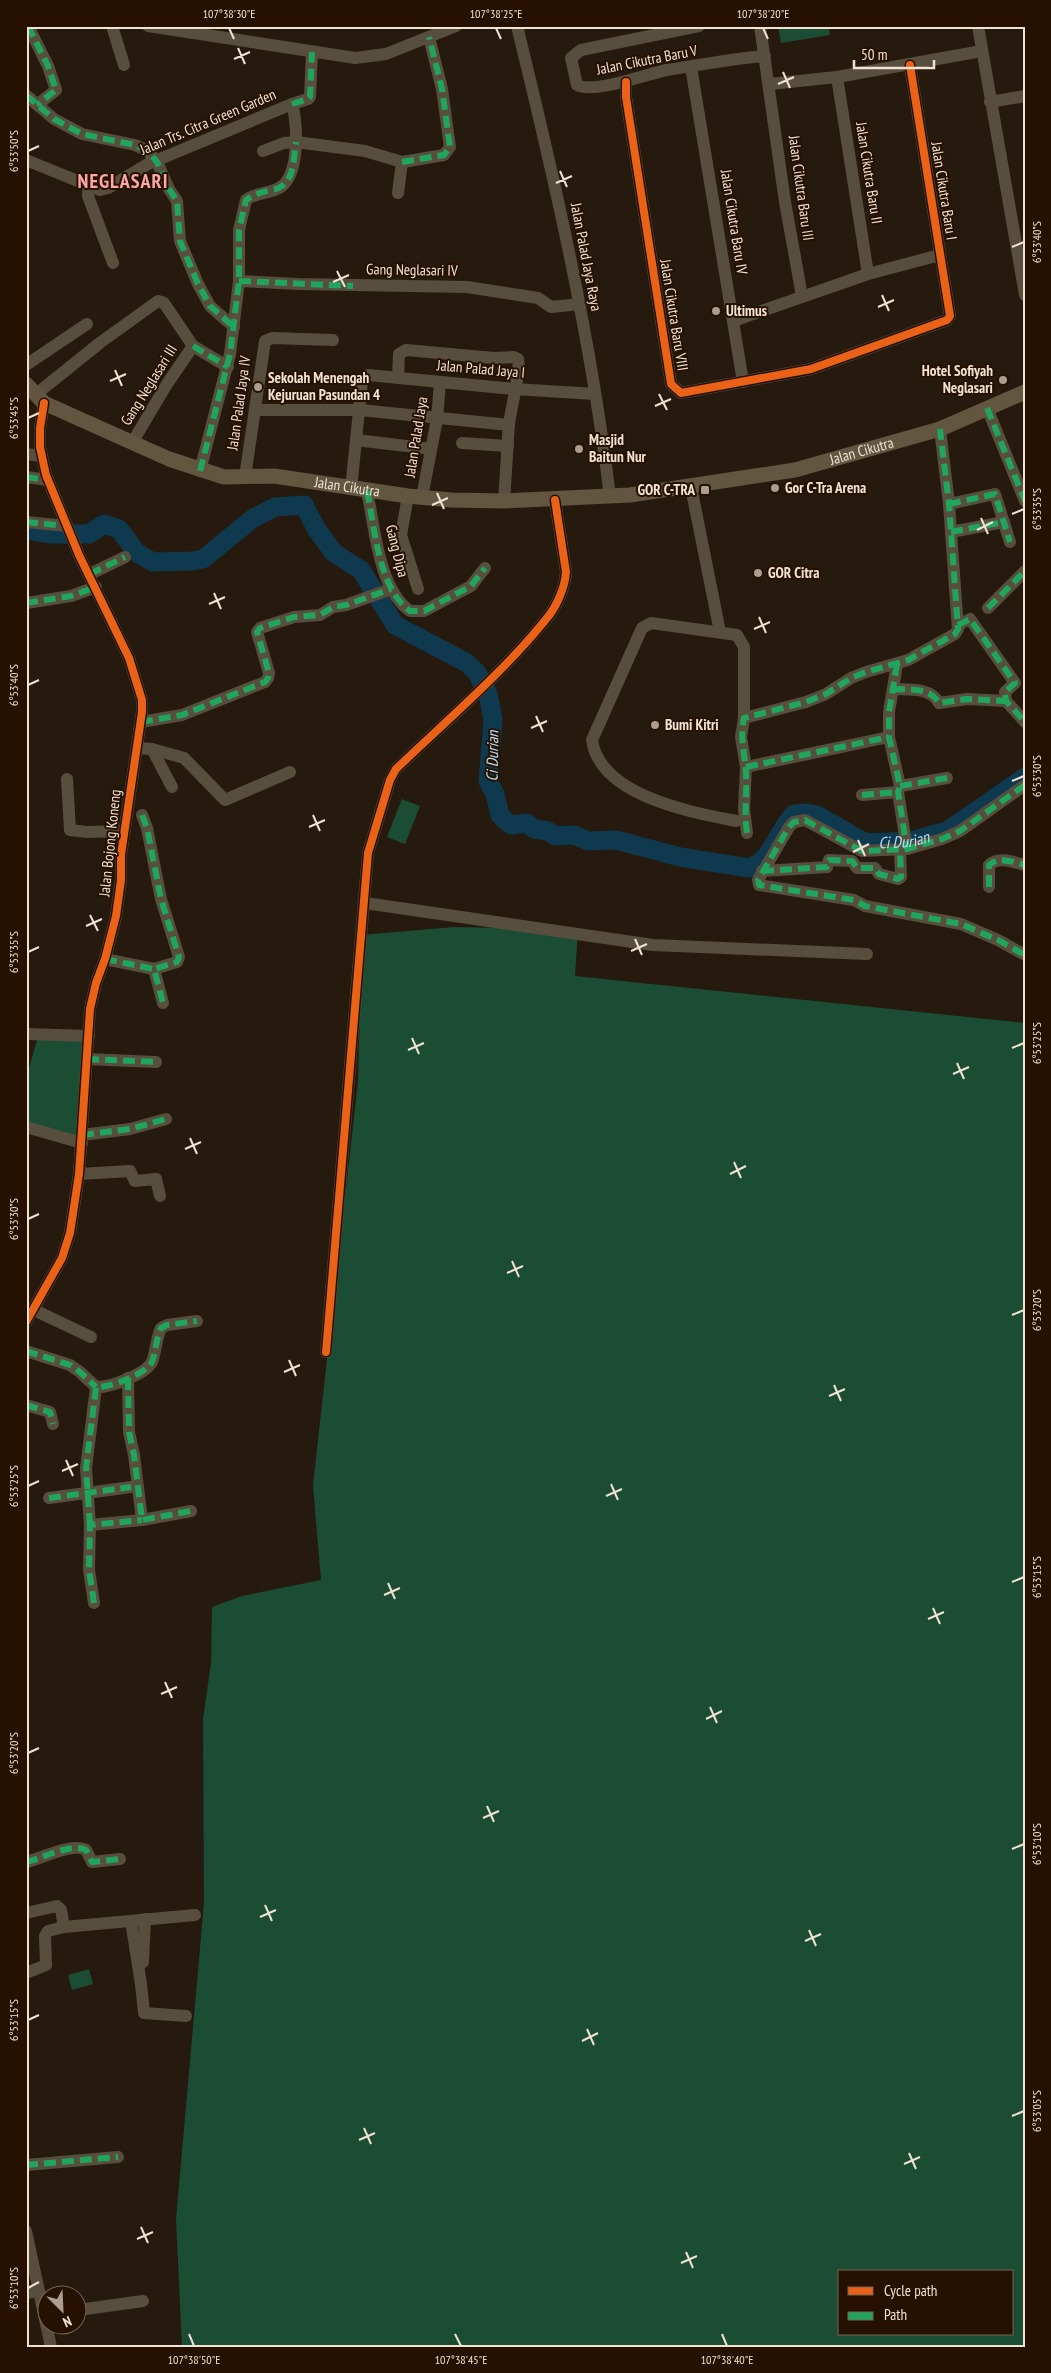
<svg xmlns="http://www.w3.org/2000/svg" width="1051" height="2373" font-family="'PT Sans Narrow',sans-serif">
<rect width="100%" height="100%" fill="#261a0e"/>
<g fill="#1a4d34" fill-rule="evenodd">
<path d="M778,26H828L830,35L781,43Z"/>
<path d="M402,799L420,806L405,844L387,837Z"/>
<path d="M454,927L578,929L575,976L1025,1023V2347H182L176,2219L204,1903L203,1719L211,1663L212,1607L242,1596L321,1580L313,1485L358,1081L362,935ZM840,2272H1012V2334H840Z"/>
<path d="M38,1037H85L80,1147L26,1122V1078Z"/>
<path d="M89,1969L93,1984L72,1990L68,1975Z"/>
</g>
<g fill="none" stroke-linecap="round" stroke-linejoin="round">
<path stroke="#0e394f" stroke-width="19" id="s1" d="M26,530L51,534H89L104,524L119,529L137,553L153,562L192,561L203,559L252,519L275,507L304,505L317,530L334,553L361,570L395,625L467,663L477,673L488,694L493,720L488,781L495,794L500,815L507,822L512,825L527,823L534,829L548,831L555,836L574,835L588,841L616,840L680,857L749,868C773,860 777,831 794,814L807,813L817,815L866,843L911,841L947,831L1025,777"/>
<g stroke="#584e3d" stroke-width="12">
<path d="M28,26L48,66L56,90L37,105"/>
<path d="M112,26L124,65"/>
<path d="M148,26L355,58L386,54L456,26"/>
<path d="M517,26C555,181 591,338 610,497"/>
<path d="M699,26L581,50L571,58L577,85C594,94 647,74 667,70C699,65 732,59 765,56"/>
<path d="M760,26L785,202L802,296"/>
<path d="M978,26L1025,295"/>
<path d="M691,67L743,382"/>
<path d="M837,77L868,274"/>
<path d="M626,82V97L671,384L681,393L811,369L947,320L950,316L910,65"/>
<path d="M770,84L837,77L982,51"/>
<path d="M26,95L54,119L82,134L135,145L148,151L157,162L169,189L177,201L180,241L198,284L210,306L234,327"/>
<path d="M990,102L1025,96"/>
<path d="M263,151L284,143L296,142L365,151L402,162L398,193"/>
<path d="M26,160L100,190L108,188L148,164L292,104L308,99L310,97L312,52"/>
<path d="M402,162L444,155L450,147L442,89L429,37"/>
<path d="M89,186L88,196L113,263"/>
<path d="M239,281L298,284L467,287L538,298L551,307L580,304"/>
<path d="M733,321L868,274L940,255"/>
<path d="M26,365L87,324"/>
<path d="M398,378L399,354L406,350L494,358L514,357L518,359C521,370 511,409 509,424C507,449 506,475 504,501"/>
<path d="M35,395L101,342L158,301L164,303L193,346L228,367"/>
<path d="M987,408L1025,501"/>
<path d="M257,410H360L509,425"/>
<path d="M356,440L431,449"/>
<path d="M132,443L167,384L193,346"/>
<path d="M462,443L508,446"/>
<path d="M26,454L41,456"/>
<path d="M200,471L230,354L239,281V230L246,200C256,192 268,194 279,188C300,177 298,124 292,104"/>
<path d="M26,477L48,480"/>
<path d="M245,477L265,341L272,338L333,340"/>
<path d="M691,487L720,632"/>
<path d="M351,489L362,381L368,375L514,389L595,394"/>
<path d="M367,491C375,528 378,588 410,611H424L471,586L485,568"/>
<path d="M408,496L401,535L418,589"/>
<path d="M422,497L437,419L440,382"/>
<path d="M949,504L995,494L1010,542"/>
<path d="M26,522L67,526"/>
<path d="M951,532L1004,522"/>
<path d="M90,574L125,557"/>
<path d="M26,603L71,596L96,587"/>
<path d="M988,608L1025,571"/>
<path d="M958,625L970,619L1015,683L1005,692L1006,701L1025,722"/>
<path d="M897,664L889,712V737L900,786L898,792L907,849"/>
<path d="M893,689C910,690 930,687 939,703L967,699L1006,701"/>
<path d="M744,718L806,702L826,694L851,678L866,672L908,660L955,634L958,629L949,504L940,429"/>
<path d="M141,722L182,715L265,682L268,678L269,673L257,632L260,628L294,617L320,615L333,607L346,605L391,589"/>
<path d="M137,748L152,749L184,758L225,800L290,772"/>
<path d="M152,749L172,787"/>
<path d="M746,767L889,737"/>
<path d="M67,779L70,830L87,832L124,831"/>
<path d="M1025,785L960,831L942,839L907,849L862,851L805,820L794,822L789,827L758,880L759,885L854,900L865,906L961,924L998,940L1025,955"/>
<path d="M900,786L947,778"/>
<path d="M862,795L898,792"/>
<path d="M142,815L147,828L161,899L179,957L177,962L154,969"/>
<path d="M736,821C691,812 600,796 592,740L642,628L651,623L737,635L744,647V718L741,737L746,767L744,809L747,833"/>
<path d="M762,871L827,867L829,860L852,861L857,868H875L879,874L898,879L901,877L900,850"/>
<path d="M989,887V865C999,856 1013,862 1025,865"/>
<path d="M365,903L653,945L867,954"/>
<path d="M105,959L154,969L163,1003"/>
<path d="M26,1034L89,1036"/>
<path d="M87,1059L156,1062"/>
<path d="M26,1127L82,1143"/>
<path d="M82,1135L130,1129L166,1119"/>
<path d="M79,1174L130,1171L135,1181L156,1179L160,1196"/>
<path d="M34,1310L91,1337"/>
<path d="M26,1322L62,1258L70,1233L79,1174L90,1009L96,983L105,959L116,916L121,880V855L142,712V700L129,658L79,555L46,475L40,447V428L44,403"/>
<path d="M26,1351L70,1365L80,1372L96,1387"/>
<path d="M326,1352L368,853L390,780L396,769C447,720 503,673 547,618C557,606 565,587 566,572L555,500"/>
<path d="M128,1378L129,1432L134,1455L142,1520L191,1511"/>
<path d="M26,1405L50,1412L53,1424"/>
<path d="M49,1498L131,1487"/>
<path d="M90,1525L86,1468L96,1387C109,1388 146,1374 152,1362C156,1351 156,1339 161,1328L167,1325L197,1321"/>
<path d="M94,1603L89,1570L90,1525L142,1520"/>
<path d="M26,1862C41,1859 72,1842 86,1850L92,1862L120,1859"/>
<path d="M26,1913L57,1906L61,1910L64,1927L195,1915"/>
<path d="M131,1921L141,1984L144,2013L186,2016"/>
<path d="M143,1962L145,1919"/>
<path d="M26,1973L46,1965L45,1936L48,1931L64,1927"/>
<path d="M26,2165L118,2157"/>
<path d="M26,2231L51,2347"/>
<path d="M26,2293L39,2291"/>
<path d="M78,2310L143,2301"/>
</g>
<path stroke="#635641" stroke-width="15" id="s2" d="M26,384L44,403L169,459L224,477L274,476L408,496L451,500L504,501L630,495L795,470L940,429L1025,392"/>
<g stroke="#20a55d" stroke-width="6" stroke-dasharray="12 6" stroke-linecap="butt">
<path d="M28,26L48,66L56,90L37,105"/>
<path d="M26,95L54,119L82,134L135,145L148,151L157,162L169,189L177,201L180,241L198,284L210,306L234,327"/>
<path d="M292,104L308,99L310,97L312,52"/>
<path d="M402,162L444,155L450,147L442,89L429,37"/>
<path d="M239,281L353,286"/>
<path d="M193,346L228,367"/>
<path d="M987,408L1025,501"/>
<path d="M200,471L230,354L239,281V230L246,200C254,194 262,192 272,190C295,186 293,161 296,142"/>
<path d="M26,477L48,480"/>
<path d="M367,491C375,528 378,588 410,611H424L471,586L485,568"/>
<path d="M949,504L995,494L1010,542"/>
<path d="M26,522L67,526"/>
<path d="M951,532L1004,522"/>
<path d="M90,574L125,557"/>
<path d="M26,603L71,596L96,587"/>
<path d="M988,608L1025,571"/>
<path d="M958,625L970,619L1015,683L1005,692L1006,701L1025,722"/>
<path d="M897,664L889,712V737L900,786L898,792L907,849"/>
<path d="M893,689C910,690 930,687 939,703L967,699L1006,701"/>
<path d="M141,722L182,715L265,682L268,678L269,673L257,632L260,628L294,617L320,615L333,607L346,605L391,589"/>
<path d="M746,767L889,737"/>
<path d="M1025,785L960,831L942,839L907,849L862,851L805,820L794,822L789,827L758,880L759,885L854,900L865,906L961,924L998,940L1025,955"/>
<path d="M900,786L947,778"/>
<path d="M862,795L898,792"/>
<path d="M142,815L147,828L161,899L179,957L177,962L154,969"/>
<path d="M747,833C744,814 747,796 746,777C746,756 739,739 744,718L806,702L826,694L851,678L866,672L908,660L955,634L958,629L949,504L940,429"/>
<path d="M762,871L827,867L829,860L852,861L857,868H875L879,874L898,879L901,877L900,850"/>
<path d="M989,887V865C999,856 1013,862 1025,865"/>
<path d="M105,959L154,969L163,1003"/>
<path d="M87,1059L156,1062"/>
<path d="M82,1135L130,1129L166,1119"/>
<path d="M26,1351L70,1365L80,1372L96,1387"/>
<path d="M128,1378L129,1432L134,1455L142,1520L191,1511"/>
<path d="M26,1405L50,1412L53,1424"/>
<path d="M49,1498L131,1487"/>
<path d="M90,1525L86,1468L96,1387C109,1388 146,1374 152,1362C156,1351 156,1339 161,1328L167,1325L197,1321"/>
<path d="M94,1603L89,1570L90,1525L142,1520"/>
<path d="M26,1862C41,1859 72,1842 86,1850L92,1862L120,1859"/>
<path d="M26,2165L118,2157"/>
</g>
<g stroke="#261100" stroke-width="11">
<g id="cycleway">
<path d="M626,82V97L671,384L681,393L811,369L947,320L950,316L910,65"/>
<path d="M26,1322L62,1258L70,1233L79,1174L90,1009L96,983L105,959L116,916L121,880V855L142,712V700L129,658L79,555L46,475L40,447V428L44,403"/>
<path d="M326,1352L368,853L390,780L396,769C447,720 503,673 547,618C557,606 565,587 566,572L555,500"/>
</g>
</g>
<use href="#cycleway" stroke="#ea6118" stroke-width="8"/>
</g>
<path fill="none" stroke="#f1e2d4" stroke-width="2" d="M229,28L234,39M496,28L501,39M763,28L768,39M238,48L245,64M234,59L250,52M783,72L790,88M778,84L794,77M28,151L39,146M560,171L567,187M556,183L572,176M1012,247L1024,242M337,271L345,287M333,282L349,275M882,295L889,311M878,307L894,300M115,370L122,386M110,381L126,374M659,394L667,410M655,406L671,399M28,418L39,413M437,493L444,509M432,505L448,498M1012,514L1024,509M981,518L988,534M977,530L993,522M214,593L221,609M209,604L225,597M759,617L766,633M754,629L770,622M28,685L39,680M536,716L543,732M531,728L547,721M1012,781L1024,776M313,815L320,831M309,827L325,820M858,840L865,856M853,852L869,844M90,915L98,931M86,926L102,919M635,939L642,955M631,951L647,944M28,952L39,947M412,1038L419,1054M1012,1048L1024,1043M408,1050L424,1043M957,1063L964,1079M953,1074L969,1067M190,1138L197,1154M185,1149L201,1142M734,1162L741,1178M730,1174L746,1166M28,1219L39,1214M512,1261L519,1277M507,1273L523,1266M1012,1315L1024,1310M289,1360L296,1376M284,1372L300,1365M834,1385L841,1401M829,1396L845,1389M66,1460L73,1476M62,1471L78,1464M611,1484L618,1500M28,1486L39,1481M606,1496L622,1489M1012,1582L1024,1577M388,1583L395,1599M384,1595L400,1588M933,1608L940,1624M928,1619L944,1612M165,1682L172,1698M161,1694L177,1687M710,1707L717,1723M706,1719L722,1711M28,1753L39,1748M487,1806L494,1822M483,1818L499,1811M1012,1849L1024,1844M265,1905L272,1921M260,1917L276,1910M809,1930L816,1946M805,1941L821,1934M28,2020L39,2015M587,2029L594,2045M582,2041L598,2033M1012,2116L1024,2111M364,2128L371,2144M359,2140L375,2133M909,2153L916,2169M904,2164L920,2157M141,2227L148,2243M137,2239L153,2232M686,2252L693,2268M681,2263L697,2256M28,2288L39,2282M189,2334L194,2346M455,2334L461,2346M722,2334L727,2346"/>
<g fill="#aa9c8f" stroke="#261100" stroke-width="2">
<circle cx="716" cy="311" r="5"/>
<circle cx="1003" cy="380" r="5"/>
<circle cx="258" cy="387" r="5"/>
<circle cx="579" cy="449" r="5"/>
<circle cx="775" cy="488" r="5"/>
<rect x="700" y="485" width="10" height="10" rx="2.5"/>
<circle cx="758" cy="573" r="5"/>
<circle cx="655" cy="725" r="5"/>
</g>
<g text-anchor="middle" stroke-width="4" stroke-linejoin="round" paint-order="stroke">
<g font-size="15" fill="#f1e2d4" stroke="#261100">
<text transform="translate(647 60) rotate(-11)" y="5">Jalan Cikutra Baru V</text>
<text transform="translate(208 122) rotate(-23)" y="5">Jalan Trs. Citra Green Garden</text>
<text transform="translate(869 173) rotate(81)" y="5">Jalan Cikutra Baru II</text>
<text transform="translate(801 188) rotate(82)" y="5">Jalan Cikutra Baru III</text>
<text transform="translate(944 191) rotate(81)" y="5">Jalan Cikutra Baru I</text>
<text transform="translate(734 222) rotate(81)" y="5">Jalan Cikutra Baru IV</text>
<text transform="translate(586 257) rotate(79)" y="5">Jalan Palad Jaya Raya</text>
<text transform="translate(412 270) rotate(1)" y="5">Gang Neglasari IV</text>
<text transform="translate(674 315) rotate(81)" y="5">Jalan Cikutra Baru VIII</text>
<text transform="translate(481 369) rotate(5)" y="5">Jalan Palad Jaya I</text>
<text transform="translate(149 385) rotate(-58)" y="5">Gang Neglasari III</text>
<text transform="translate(239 403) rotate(-82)" y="5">Jalan Palad Jaya IV</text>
<text transform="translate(416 437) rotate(-81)" y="5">Jalan Palad Jaya</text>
<text dy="5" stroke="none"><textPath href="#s2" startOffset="865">Jalan Cikutra</textPath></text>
<text dy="5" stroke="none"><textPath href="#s2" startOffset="345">Jalan Cikutra</textPath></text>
<text transform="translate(397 551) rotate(76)" y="5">Gang Dipa</text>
<text transform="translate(110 843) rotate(-84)" y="5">Jalan Bojong Koneng</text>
</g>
<g font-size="15" font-weight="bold" fill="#f1e2d4" stroke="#261100" text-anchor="start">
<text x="726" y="316">Ultimus</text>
<text x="993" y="376" text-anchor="end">Hotel Sofiyah<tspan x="993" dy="17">Neglasari</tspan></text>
<text x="268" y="383">Sekolah Menengah<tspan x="268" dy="17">Kejuruan Pasundan 4</tspan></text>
<text x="589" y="445">Masjid<tspan x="589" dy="17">Baitun Nur</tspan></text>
<text x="785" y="493">Gor C-Tra Arena</text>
<text x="695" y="495" text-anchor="end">GOR C-TRA</text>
<text x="768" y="578">GOR Citra</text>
<text x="665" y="730">Bumi Kitri</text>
</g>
<g font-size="16" font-style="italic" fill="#b7e0fa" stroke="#261100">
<text transform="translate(492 756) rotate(-89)" y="6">Ci Durian</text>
<text dy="6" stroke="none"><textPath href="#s1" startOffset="1161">Ci Durian</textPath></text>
</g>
<g font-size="20" font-weight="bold" letter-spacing="1" fill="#fba7a7" stroke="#261100">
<text x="123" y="188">NEGLASARI</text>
</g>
</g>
<rect width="1051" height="2373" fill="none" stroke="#261100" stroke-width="55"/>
<rect x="838" y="2270" width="175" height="65" fill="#261100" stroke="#776555"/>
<rect x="848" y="2287" width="25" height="8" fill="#ea6118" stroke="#776555"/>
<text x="884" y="2296" font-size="15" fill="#f1e2d4">Cycle path</text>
<rect x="848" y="2312" width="25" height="8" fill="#20a55d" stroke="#776555"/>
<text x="884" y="2320" font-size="15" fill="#f1e2d4">Path</text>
<g transform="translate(62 2310) rotate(156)"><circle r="24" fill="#261100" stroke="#776555"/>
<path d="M0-4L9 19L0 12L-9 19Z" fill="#aa9c8f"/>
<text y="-8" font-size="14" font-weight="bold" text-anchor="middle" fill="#f1e2d4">N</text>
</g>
<path d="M854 60v8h80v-8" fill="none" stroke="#f1e2d4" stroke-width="2.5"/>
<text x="861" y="60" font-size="15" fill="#f1e2d4" stroke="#261100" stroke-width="4" paint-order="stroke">50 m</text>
<rect x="28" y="28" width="996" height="2318" fill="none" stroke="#f1e2d4" stroke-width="2"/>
<g font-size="12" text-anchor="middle" fill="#f1e2d4">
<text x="229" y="18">107°38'30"E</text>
<text x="496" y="18">107°38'25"E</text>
<text x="763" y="18">107°38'20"E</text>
<text transform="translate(14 151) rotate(-90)" y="4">6°53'50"S</text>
<text transform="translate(1037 242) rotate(-90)" y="4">6°53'40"S</text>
<text transform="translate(14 418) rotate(-90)" y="4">6°53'45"S</text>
<text transform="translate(1037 509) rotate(-90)" y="4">6°53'35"S</text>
<text transform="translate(14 685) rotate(-90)" y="4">6°53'40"S</text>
<text transform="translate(1037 776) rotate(-90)" y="4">6°53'30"S</text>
<text transform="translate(14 952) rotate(-90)" y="4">6°53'35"S</text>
<text transform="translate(1037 1043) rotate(-90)" y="4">6°53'25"S</text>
<text transform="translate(14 1219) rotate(-90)" y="4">6°53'30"S</text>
<text transform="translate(1037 1310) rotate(-90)" y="4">6°53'20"S</text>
<text transform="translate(14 1486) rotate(-90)" y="4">6°53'25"S</text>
<text transform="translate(1037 1577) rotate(-90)" y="4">6°53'15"S</text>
<text transform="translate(14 1753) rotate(-90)" y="4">6°53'20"S</text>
<text transform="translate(1037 1844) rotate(-90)" y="4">6°53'10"S</text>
<text transform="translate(14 2020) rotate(-90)" y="4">6°53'15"S</text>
<text transform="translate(1037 2111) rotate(-90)" y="4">6°53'05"S</text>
<text transform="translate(14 2288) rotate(-90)" y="4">6°53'10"S</text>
<text x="194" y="2364">107°38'50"E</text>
<text x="461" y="2364">107°38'45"E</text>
<text x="727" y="2364">107°38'40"E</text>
</g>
</svg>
